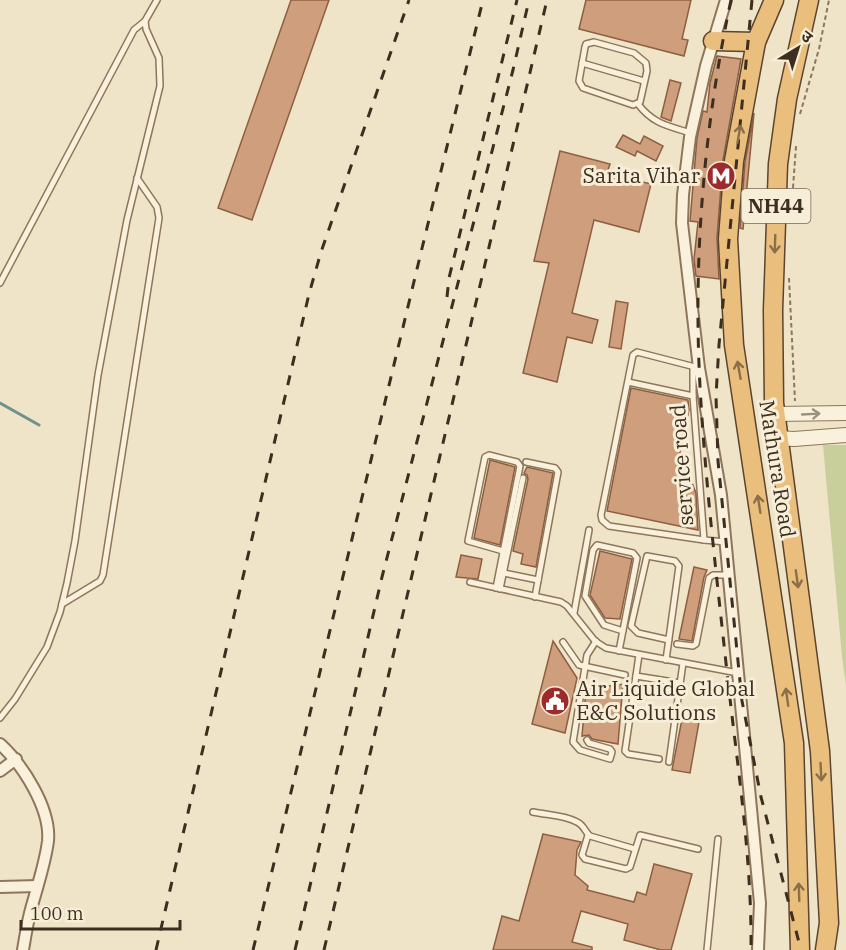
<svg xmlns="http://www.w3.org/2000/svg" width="846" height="950" font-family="'IBM Plex Serif','Noto Sans Devanagari',serif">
<rect width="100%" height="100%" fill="#f0e4c8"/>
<path fill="#c9cf9b" d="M823,445H846V686L842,657Z"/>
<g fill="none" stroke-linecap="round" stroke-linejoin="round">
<path stroke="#6f938a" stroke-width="3" d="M0,403L39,425"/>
</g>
<g fill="#cf9f7d" stroke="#8d5f41" stroke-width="1.5">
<path d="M291,0H329L252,220L218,208Z"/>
<path d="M586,0H691L682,39L688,40L684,56L579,29Z"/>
<path d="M717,56L741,59L723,160L717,238L719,279L696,276L694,259L698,222L690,221L697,138L703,111L707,112L710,83Z"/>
<path d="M670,80L681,83L671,121L661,117Z"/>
<path d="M754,113L743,229L740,228L745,162Z"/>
<path d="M623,135L640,144L644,136L663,146L656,161L637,151L635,156L616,147Z"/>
<path d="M560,151L610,164L607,173L651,184L639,232L594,220L572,313L598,320L592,343L567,337L557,382L523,373L549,263L534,261Z"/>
<path d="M616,301L628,303L621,349L609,347Z"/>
<path d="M631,388L688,400L689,410L677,466L686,468L696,493L698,530L607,511Z"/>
<path d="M490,460L515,467L500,545L474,538Z"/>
<path d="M527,467L553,473L536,567L521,564L523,554L513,551L528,479L527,475L524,473Z"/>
<path d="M600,551L632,559L620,619L605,618L590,595Z"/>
<path d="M461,555L482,559L478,579L456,577Z"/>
<path d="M694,567L707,570L704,577L692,641L679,639Z"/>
<path d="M553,641L577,678L565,733L532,724Z"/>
<path d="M623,684L618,744L592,739L589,735L582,736L586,689Z"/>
<path d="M682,719L699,722L690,773L672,770Z"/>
<path d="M543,834L581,842L577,850L575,875L588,886L587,890L634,902L637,892L646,895L654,864L692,874L671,950H661L624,940L628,924L581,911L572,942L592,947V950H493L502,916L519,921Z"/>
</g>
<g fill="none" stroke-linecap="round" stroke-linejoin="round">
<g stroke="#8d765c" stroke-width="8">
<g id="service">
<path d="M594,42L634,53L646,63L647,71L640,102L633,105L583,88L579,81L585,47L586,44Z"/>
<path d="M582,63L644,81"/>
<path d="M638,104C653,124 668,126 691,133"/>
<path d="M0,283L134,30L145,21"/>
<path d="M693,367V396L704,540L609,526L602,520L601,515L633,355L637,352L699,368"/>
<path d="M628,382L693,396"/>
<path d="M526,462L555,468L558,472L535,597"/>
<path d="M704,540L726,542"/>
<path d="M504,573L538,580"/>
<path d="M470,582L561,602L567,606L595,641L606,648L738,673"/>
<path d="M496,588L520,466L517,462L489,455L485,457L468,541L503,551"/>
<path d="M500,589L523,478"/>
<path d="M62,604L100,581L103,575L159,218L157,207L137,178"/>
<path d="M574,613L589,530"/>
<path d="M563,642L579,665L625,675"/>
<path d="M677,644L693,646L696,644L709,578L713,575H729"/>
<path d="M619,651L637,558L633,553L597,545L593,550L585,596L604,625L623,631"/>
<path d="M639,655L625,751L628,754L659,759"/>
<path d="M666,660L679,566L675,561L647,556L631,626L638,633L669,640"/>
<path d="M636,676L680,683"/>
<path d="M0,718L15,699L47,647L60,612L67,583L75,541L98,375L127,220L160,86L159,58L146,29L145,21L157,0"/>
<path d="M587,740L589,743L610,749L612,752L610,759L580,750L573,742L587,655L596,641"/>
<path d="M669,762L683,663"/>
<path d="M533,812C547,815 565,815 577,822C584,825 585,832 590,836L635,849"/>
<path d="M588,835L582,855L585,859L626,869L630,867L640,835L698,849"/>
<path d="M707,950L718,839"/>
</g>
</g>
<g stroke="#8d765c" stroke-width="14">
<g id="minor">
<path d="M726,0L706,66L690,137L683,195L682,223L699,368L721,495L760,903L758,950"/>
<path d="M0,744C23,765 51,809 48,841C45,865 36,890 30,913C27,925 25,938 23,950"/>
<path d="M0,771L16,759"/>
<path d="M0,887L37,886"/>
</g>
</g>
<g stroke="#8d765c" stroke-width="16">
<g id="tertiary">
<path d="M775,414L846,413"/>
<path d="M778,438L794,439L846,435"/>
</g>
</g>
<g stroke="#5b4430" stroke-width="21">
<g id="trunk">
<path d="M774,0L756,42L734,161L728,239L734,345L794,743L800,950"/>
<path d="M809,0L787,99L778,164L773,310L774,403L820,751L829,923L825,950"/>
<path d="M713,41L756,42"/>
</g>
</g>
<g stroke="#8d765c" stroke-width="2" stroke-dasharray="4.5 3" stroke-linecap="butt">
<path d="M800,114L819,49L829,0"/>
<path d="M793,188L796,146"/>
<path d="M789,278L795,401"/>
</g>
<use href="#service" stroke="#faf1dc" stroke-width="5"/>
<use href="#minor" stroke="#faf1dc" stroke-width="10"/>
<use href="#tertiary" stroke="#faf1dc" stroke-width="14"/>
<use href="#trunk" stroke="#eabe7c" stroke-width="18"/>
<g stroke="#3d2e20" stroke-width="3" stroke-dasharray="10 10" stroke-linecap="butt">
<path d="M731,0C704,126 693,258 700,386C705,479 716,571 726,663C736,758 752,854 751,950"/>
<path d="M752,0L719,345L716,396L718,461L742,701L761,797L801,950"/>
<path d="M447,297L449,278L517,0"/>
<path d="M156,950L309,294L321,252L409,0"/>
<path d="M253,950L424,240L483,0"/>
<path d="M295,950L382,577L513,70L529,0"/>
<path d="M324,950L547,0"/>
</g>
</g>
<defs><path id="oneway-shaft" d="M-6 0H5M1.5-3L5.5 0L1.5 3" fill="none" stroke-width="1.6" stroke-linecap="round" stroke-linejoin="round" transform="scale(1.5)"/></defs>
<g stroke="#8b6f49">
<use href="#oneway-shaft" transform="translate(739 134) rotate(-80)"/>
<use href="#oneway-shaft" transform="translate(775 244) rotate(92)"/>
<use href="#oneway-shaft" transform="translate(739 370) rotate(-100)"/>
<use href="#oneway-shaft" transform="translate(759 504) rotate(-99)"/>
<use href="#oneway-shaft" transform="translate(797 579) rotate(82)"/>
<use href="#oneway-shaft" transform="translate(787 697) rotate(-98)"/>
<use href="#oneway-shaft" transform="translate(821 772) rotate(87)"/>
<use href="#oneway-shaft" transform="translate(799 892) rotate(-92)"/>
</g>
<use stroke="#9c907e" href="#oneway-shaft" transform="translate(811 414) rotate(-3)"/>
<defs>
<g id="metro-disc" transform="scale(1.5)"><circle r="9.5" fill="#9e2a2b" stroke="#f7eed8"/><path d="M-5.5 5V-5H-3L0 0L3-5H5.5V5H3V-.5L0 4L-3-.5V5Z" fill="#fff"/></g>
<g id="civic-disc" transform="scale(1.5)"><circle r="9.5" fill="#9e2a2b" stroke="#f7eed8"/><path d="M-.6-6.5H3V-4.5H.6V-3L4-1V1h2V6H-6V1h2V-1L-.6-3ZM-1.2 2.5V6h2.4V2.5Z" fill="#fff"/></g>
</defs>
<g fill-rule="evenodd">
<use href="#metro-disc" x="721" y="176"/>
<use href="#civic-disc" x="555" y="701"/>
</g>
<g text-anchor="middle" stroke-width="6" stroke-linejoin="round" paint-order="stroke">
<rect fill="#f7eed8" stroke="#756857" stroke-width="1.5" x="741.5" y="189" width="69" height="34" rx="4.5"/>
<g font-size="20" font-weight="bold" fill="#3d2e20">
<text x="776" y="213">NH44</text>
</g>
<g font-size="21" fill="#3d2e20" stroke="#f7eed8" text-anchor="end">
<text x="700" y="183">Sarita Vihar</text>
<text x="576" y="696" text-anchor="start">Air Liquide Global<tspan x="576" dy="24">E&amp;C Solutions</tspan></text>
</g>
<g font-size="21" fill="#3d2e20" stroke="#f7eed8">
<text transform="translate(682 465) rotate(-94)" y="7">service road</text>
<text transform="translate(777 469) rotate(81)" y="7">Mathura Road</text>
</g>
</g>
<g transform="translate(798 48) rotate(38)" stroke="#f7eed8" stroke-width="4.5" paint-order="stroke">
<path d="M0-4.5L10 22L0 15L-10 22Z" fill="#3d2e20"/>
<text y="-9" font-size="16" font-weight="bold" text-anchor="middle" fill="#3d2e20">उ</text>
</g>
<path d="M21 920v9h159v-9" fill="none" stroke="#3d2e20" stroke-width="3"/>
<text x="30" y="920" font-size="18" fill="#3d2e20" stroke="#f7eed8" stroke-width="4.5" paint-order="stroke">100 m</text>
</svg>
